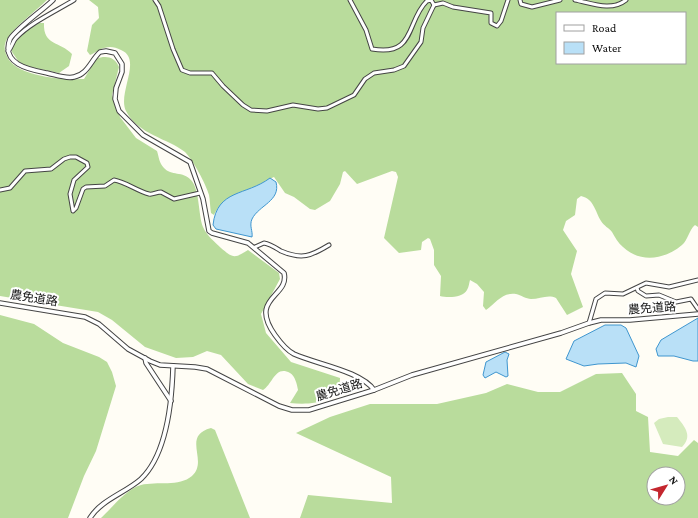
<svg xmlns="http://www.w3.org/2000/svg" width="698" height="518" font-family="'Crimson Pro','Noto Sans JP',serif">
<rect width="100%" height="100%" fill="#fffdf5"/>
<path fill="#d5ebbd" d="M668,417H677C685,427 693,436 682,447L663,444L654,423L659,419Z"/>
<g fill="#b9dc9c" fill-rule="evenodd">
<path d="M0,0H47C35,12 17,24 7,39C4,44 4,49 6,54C13,77 63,80 84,79L96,59C106,55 115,57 119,67L112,95L120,117L136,138L157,151C159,157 159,163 164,168C171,176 183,171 191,180C200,190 198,214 203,227C207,236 215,242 221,248C233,258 234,259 248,250L279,273L280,279L261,314L266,333L291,362L340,378C340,404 309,405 290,403L298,390C297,384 295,376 290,373C275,365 273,384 263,390L248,384L221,355L207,351L193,357L176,358L145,347L112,320L98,312L0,296Z"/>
<path d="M89,0H698V227L695,225C689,230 688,240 682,245C664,260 640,263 623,247C618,243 615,237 612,232C609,228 604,226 601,221C595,211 594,199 581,196L577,199L575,215L566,221L563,230L577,251L571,274L583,307L567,315L556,298C548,294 540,299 531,299C526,299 521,295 516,294C502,292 496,303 486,310L483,306L484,292L477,284L470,280C469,283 469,287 467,290C463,298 447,298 440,296L441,276L434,265V250L430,239L428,238L422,242L421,250L399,253L384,238L398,177L396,172L392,171L357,184L345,171L343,172L340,184L330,201L315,210L310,209L294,197L285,193L274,177C267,180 260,185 252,189C237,195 221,199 214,215L211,213C210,207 210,200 209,195C206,184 193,160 185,152C169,139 137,134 126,111C117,93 143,59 121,50C115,47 110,46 104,48C99,49 95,53 90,55L87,51L92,25L99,18L98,7ZM557,13H685V63H557Z"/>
<path d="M39,23H44C43,46 60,41 72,54L69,66L59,73L21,65L12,52C11,39 29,29 39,23Z"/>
<path d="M0,315L34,324L63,343L99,357L107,362L112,372L116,386L96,451L84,476L68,518H0Z"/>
<path d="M622,373L636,394V411L648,417L650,452L678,456L694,440L698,443V518H300L308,495L392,503L391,477L296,433L330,417L370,404H437L486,393L507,384L538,392H560L596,374ZM654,474H678V498H654Z"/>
<path d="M211,428L215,430L250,518H101C112,508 126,489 141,485C157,481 179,487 192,476C209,461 181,436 211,428Z"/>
</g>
<g fill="#b9e0f7" stroke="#3f96cf">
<path d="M270,178L276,182C281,201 259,205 252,219C249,226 253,231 252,237L216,229L213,225C217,189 246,196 270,178Z"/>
<path d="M698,318V361H693L674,356H658L656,349L661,340Z"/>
<path d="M605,325H621L626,328L639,356L636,367L626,363L598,364L584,366L566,359L574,341Z"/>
<path d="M505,352L509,354L507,360L508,376L506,377L496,372L485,378L483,375L486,362Z"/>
</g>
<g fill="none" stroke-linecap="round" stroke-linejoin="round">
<g stroke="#444" stroke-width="5">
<g id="minor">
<path d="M155,0L159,6L173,49L182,70L190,73H212L223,86L243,105L251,110L267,111L293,105L318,109L327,108L354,95L365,79L374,73L394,70L404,66L421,42L423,28L434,5"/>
<path d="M350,0L366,30L372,49C416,57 406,21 427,1L431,0L434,5"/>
<path d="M520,0L521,4L532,7L560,0"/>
<path d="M575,0C591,3 611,12 626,0"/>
<path d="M434,5L443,3L453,7L491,13V23L497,26L501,21L508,0"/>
<path d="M8,51C12,48 12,42 16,38C30,23 56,11 74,0"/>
<path d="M0,190L10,188L25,171L51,169L64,159L70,157H76L87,163L88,167L74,180L70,194L73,211L76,208L83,189L86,187L105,186L114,180C126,182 137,191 149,194C152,195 157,192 161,192L174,199L200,193"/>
<path d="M255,247L264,243C270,244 276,248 281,251C302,260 311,256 329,245"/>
<path d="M637,288L638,291L646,296L659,295L676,302L691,299L698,309"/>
<path d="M589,323L596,299L605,293L623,294L646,283L669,287L698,280"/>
</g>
</g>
<g stroke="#444" stroke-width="5.5">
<g id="tertiary">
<path d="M53,0C43,10 17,28 10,39C0,65 32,70 47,73C56,75 66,79 74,77C88,74 91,60 100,52L106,51L115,53L122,64V72L116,88L115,99L119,111L143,135L190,162L203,199L209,231L212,233L248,243L284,273C290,297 248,297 275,335C280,342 286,350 294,354C316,364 361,371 374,390"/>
<path d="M0,303L85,317L99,324L128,349L150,361L160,365L195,367L207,369L279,406L292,410H309L374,390L412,375L561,333L589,323L601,320H630L698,314"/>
<path d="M145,358L146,363L171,401"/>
<path d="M90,518C101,500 125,493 141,479C167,454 172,401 173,366"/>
</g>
</g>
<use href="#minor" stroke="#fff" stroke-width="3"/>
<use href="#tertiary" stroke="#fff" stroke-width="3.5"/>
</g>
<g text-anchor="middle" stroke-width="4" stroke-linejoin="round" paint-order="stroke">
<g font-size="12" fill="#111" stroke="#fff">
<text transform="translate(34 298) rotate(9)" y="4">農免道路</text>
<text transform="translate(652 308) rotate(-4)" y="4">農免道路</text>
<text transform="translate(339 390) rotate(-17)" y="4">農免道路</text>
</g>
</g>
<rect x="556" y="12" width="130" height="52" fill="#ffffff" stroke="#a0a0a0"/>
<rect x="564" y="25" width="20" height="6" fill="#ffffff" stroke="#a0a0a0"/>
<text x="592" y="32" font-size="12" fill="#111111">Road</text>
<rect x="564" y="42" width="20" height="12" fill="#b9e0f7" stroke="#a0a0a0"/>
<text x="592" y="52" font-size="12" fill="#111111">Water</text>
<g transform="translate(666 486) rotate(53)"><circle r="19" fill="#ffffff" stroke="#a0a0a0"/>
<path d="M0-3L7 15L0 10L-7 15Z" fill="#c4262e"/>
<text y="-6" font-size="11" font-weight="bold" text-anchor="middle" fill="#111111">N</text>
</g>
</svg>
